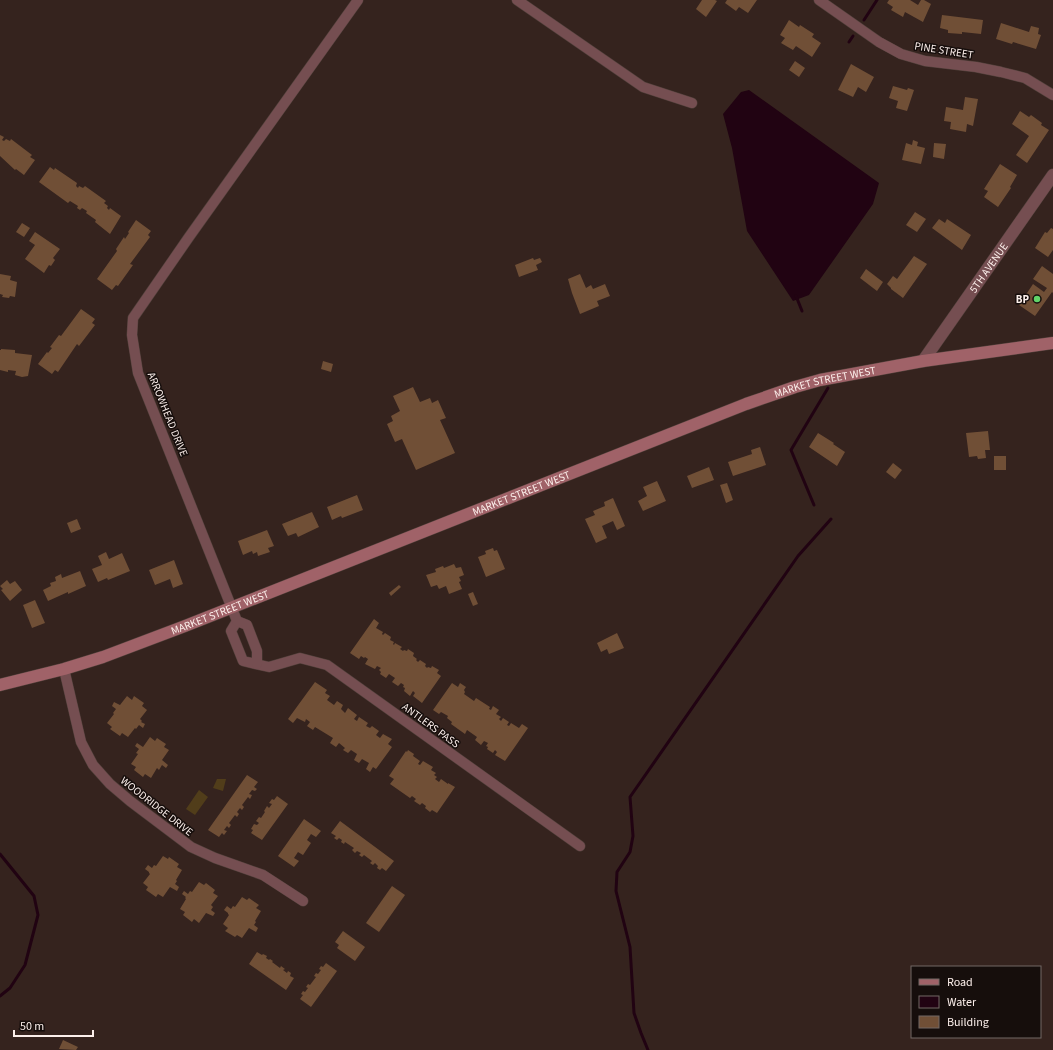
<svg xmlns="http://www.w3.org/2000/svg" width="1053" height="1050" font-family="'Source Sans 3',sans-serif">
<rect width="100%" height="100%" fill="#35231e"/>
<g fill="#513d1a">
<path d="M217,779H226L223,791L213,788Z"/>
<path d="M199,790L208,797L195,815L186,809Z"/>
</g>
<path fill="#210312" d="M749,90L879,183L873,204L809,295L793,301L747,231L732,148L723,114L741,92Z"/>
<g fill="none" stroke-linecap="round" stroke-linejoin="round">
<g stroke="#210312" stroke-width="3">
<path d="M864,20L877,0"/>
<path d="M849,42L853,36"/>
<path d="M796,296L802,311"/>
<path d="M814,505L791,450L828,388"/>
<path d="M0,854L34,896L38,915L25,965L10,988L0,996"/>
<path d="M648,1050L641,1033L634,1013L630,947L616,891L617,872L630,852L633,836L630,797L798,556L831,519"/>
</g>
</g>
<g fill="#704f36">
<path d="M702,0H715L717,1L706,17L696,9Z"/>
<path d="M727,0H757L748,13L739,7L736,11L725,3Z"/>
<path d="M889,0H910L918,5L921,0H924L931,4L923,22L905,12L903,17L891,10L893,7L887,3Z"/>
<path d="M942,15L983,20L981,34L962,32V34L948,33V30L940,28Z"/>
<path d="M789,20L799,27L800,25L814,34L812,37L821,43L812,57L796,46L793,50L781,43L785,38L780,35Z"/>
<path d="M1001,23L1029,32L1031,26L1039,28L1038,34L1041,35L1036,49L1013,42L1012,44L996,39Z"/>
<path d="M795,61L805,68L799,77L789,70Z"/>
<path d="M851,64L874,77L866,92L858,87L853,97L838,90Z"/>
<path d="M893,86L907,90L908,88L914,90L907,111L896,108L898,101L889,98Z"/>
<path d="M965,97L978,99L973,126L967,124L966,132L950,129L951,122L944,121L946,107L963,110Z"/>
<path d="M1020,111L1029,117L1031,115L1042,123L1041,125L1049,130L1027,163L1016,155L1029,136L1012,124Z"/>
<path d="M0,135L4,137L2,140L4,141L6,139L10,141L11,139L32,155L30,157L35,160L24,175L16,169L15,170L0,156Z"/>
<path d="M913,140L918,142L917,146L925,148L921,164L902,160L906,143L912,145Z"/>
<path d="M934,143L946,144L944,159L933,157Z"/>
<path d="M1000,164L1017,175L1010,187L1011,188L998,207L984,197L988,191L984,189Z"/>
<path d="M50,167L54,170L55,168L77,183L76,186L78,188L79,186L83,188L85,186L106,201L104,203L108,206L107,208L109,210L110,208L121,216L110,234L95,222L96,220L86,213L87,211L82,208L80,210L77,208L78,206L70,201L68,203L39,182Z"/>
<path d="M915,212L926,219L917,232L906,225Z"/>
<path d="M939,219L945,223L947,219L971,235L962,250L932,228Z"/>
<path d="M136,220L151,231L148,235L150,237L130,264L133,265L118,286L116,285L112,290L97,279L117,251L116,249L124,237L125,239L129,233L128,232Z"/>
<path d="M22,223L30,228L24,237L16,232Z"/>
<path d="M1051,228L1053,229V250L1048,257L1035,248L1045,232L1047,233Z"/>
<path d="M35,232L60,249L53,258L55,260L51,266L49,265L44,273L25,259L35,245L29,241Z"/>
<path d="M914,256L927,264L903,298L891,289V288L887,284L893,276L897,279Z"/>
<path d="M533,258L534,260L540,258L542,262L536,265L538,270L519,277L515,265Z"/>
<path d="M1042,266L1053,274V293L1052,292L1035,316L1019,305L1033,284L1044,292L1047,288L1033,279Z"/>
<path d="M866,269L883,282L877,291L860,278Z"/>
<path d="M0,274L11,276L10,280L17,282L15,297L10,296L9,298L2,297L3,295L0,294Z"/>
<path d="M580,274L586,288L591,285L593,289L605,284L610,296L597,301L599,306L580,314L572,293L568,279Z"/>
<path d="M81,309L95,319L92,323L95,325L79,346L77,344L58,372L55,370L52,374L38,364L47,352L48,353L52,348L50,347L59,335L61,336Z"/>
<path d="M1,349L15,350V353L32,355L28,376L22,377L15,375L16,371L8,370V372L0,370V350H1Z"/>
<path d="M323,361L333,364L331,372L321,369Z"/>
<path d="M413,387L420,402L430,398L432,403L438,400L446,418L440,420L455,453L416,470L402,439L395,442L387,424L393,421L391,416L400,411L393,396Z"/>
<path d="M988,431L990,450H985L986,458L978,459L977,456L969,457L966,433Z"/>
<path d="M818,433L834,443L833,444L845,452L837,466L809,447Z"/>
<path d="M760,447L766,465L733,476L728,462L752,454L751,450Z"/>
<rect x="994" y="456" width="12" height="14"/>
<path d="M893,463L902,470L895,479L886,472Z"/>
<path d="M709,467L714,480L692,488L687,476Z"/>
<path d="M657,481L666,501L643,511L638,501L647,496L643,487Z"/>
<path d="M727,483L733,500L726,503L720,485Z"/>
<path d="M357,495L363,510L342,518L341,516L332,520L327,507Z"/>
<path d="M613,498L625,526L617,530L613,521L602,526L607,538L596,543L585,519L595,515L593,511L605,506L604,502Z"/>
<path d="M312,512L319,527L298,537L296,533L288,536L282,524Z"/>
<path d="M77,519L81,529L71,533L67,523Z"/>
<path d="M267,530L274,546L268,548L270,552L258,556L257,552L253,554L252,551L243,555L238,541Z"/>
<path d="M493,548L494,551L497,550L505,569L486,577L478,557L486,554L485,551Z"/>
<path d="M106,552L109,559L122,553L130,571L108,580L107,578L98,582L92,569L102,565L98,556Z"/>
<path d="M174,560L183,584L173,588L170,579L155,585L149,570Z"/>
<path d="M454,564L456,568L461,567L464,575L459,577L461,581L459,582L462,589L449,594L446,586L439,589L437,585L431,587L426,575L436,572L435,569L443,566L444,568Z"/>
<path d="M80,571L86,586L68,594V592L48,601L43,590L51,586L50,583L56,581L55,577L61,574L62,578Z"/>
<path d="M7,580L10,584L15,581L22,590L10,601L1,590L3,589L0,586Z"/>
<path d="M399,585L401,587L391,596L389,593Z"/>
<path d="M473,592L478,604L473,606L468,594Z"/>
<path d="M35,600L45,623L32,628L23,605Z"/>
<path d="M374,619L379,623L376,628L383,632L382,634L383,635L385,633L391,637L390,640L394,642L393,644L394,645L395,643L402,647L400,649L403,651L404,650L407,651L408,649L414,653L413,656L417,659L416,660L418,662L420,660L426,664L425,666L427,668L428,667L431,668L432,666L439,670L437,673L441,676L422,703L413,696L415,693L413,691L410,696L404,691L405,688L403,687L404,685L401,683L398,686L392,682L395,678L389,674L386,678L380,674L381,672L379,670L381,668L377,666L375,669L365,664L368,659L365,657L364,658L361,656L359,659L350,653Z"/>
<path d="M617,633L624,648L609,654L607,649L601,652L597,643Z"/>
<path d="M315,682L327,690L325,693L330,696L327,700L334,705L337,701L343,705L341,709L345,713L348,708L357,715L354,719L357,721L359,717L368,723L366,726L370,728L372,726L379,731L376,735L380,738L383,734L392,739L388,744L392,747L376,769L373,767L370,772L366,769L369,763L362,759L359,763L354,760L357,754L351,750L348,753L343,750L345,748L339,743L336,747L330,743L333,738L315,727L313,730L307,726L310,722L306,719L305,722L297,718L293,723L288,719Z"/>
<path d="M452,683L458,687L460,683L466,687L464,690L465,692L464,694L474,701L476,698L490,707L489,709L491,710L493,706L499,710L496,714L501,717L499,719L501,721L503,718L509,722L507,725L509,726L511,723L519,728L522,724L528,728L505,761L495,755L497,752L495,750L493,753L487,749L488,747L486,746L488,743L484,741L481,745L475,740L477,737L467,730L465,734L451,724L452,722L447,718L448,716L441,712L439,714L433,710Z"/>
<path d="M127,696L132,700L134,696L144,703L142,706L147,710L140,719L142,721L141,722L145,724L143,728L139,725L136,729L135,728L128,737L122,733L120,736L110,729L112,727L107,723L114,714L113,713L116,709L112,706L114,702L120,705Z"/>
<path d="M150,737L155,741L157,738L166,744L164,747L169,750L162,760L168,765L166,768L162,765L159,770L157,768L151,778L145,774L143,777L134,770L136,767L131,764L138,754L136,753L139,749L135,746L137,743L143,747Z"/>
<path d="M408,750L414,754L413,756L420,761L418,764L420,765L423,761L433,767L431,770L436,773L434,775L437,777L435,779L439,782L441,779L448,784V783L455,787L437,813L432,810L430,812L425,808L426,806L422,803L420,805L414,801L416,799L412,796L410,798L390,784L394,779L389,776L406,751L407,752Z"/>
<path d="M247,775L258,782L254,787L257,789L255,791L252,790L249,794L252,795L250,799L248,797L242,805L244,807L242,810L240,808L237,812L239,814L237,817L235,815L229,823L231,825L229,828L227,826L224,830L227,831L224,835L222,833L219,837L208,830Z"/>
<path d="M277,796L288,804L262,840L251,833L253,830L251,829L254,824L257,825L259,823L256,821L259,817L261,818L265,812L264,811L267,806L269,808L272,804L269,803L272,799L274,800Z"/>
<path d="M304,819L321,831L316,837L311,834L307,840L311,843L303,855L298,852L294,858L299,861L294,867L278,856Z"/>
<path d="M340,821L394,861L386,871L382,868L380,870L377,868L378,866L375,863L373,865L370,863L372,861L364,855L362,857L359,855L361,853L357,851L355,853L352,850L354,848L345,842L344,844L341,842L342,840L339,838L337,840L334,838L336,836L331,833Z"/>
<path d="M163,856L168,859L169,857L179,864L177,867L182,870L176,880L177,881L175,884L179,887L177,891L170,887L163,897L158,894L156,897L146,890L148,887L143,883L150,874L149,873V872L145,869L148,865L152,868L154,865L156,866Z"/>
<path d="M199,882L204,885L206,883L215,890L213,893L218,896L211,905L213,907L211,910L215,913L213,916L206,913L199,923L194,919L192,922L183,915L185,912L180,909L186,899L185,898L186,897L182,894L184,891L188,894L190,891L192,892Z"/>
<path d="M392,886L405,895L379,932L366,923Z"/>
<path d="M242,897L247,900L249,898L259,905L256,908L261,911L255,921L256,922L254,925L258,928L256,932L249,928L242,938L237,935L235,937L225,931L228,928L223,924L229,915L228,914V913L224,910L227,906L231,909L233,906L235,907Z"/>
<path d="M343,931L365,947L355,961L337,948L339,945L335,942Z"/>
<path d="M257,952L262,955L263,954L267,956L266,958L269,960L270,959L273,961L272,962L280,968L281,966L285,969L283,970L287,973L288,971L291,973L290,976L294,978L286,990L249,964Z"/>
<path d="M326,963L337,971L311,1007L300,999L303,995L301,994L303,991L305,992L308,988L306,987L308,984L310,985L316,977L314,976L316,973L318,974L321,970L319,969L321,966L323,967Z"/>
<path d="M63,1040L78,1047L76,1050L59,1049Z"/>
</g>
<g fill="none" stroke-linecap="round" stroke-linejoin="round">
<g stroke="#51403b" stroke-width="11">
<g id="minor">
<path d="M517,0L643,87L692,103"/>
<path d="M819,0L879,42L901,54L925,61L976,67L1001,72L1025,78L1053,95"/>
<path d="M237,621L231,631L243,661L269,667L300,658L327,665L580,846"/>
<path d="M257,664V651L247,625L237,621L138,373L132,335L133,318L189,237L358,0"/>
<path d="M64,669L81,742L93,765L110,784L130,801L191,847L215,858L263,875L303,901"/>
</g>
</g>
<g stroke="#51403b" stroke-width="13">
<g id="tertiary">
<path id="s1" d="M923,361L1053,175"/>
</g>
</g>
<g stroke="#51403b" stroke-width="13">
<g id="secondary">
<path id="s2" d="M0,685L64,669L103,657L185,626L746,404L795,387L820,380L923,361L1053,343"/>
</g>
</g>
<use href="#minor" stroke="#754e51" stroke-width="10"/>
<use href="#tertiary" stroke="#754e51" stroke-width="12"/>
<use href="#secondary" stroke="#a06268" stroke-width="12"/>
</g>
<circle fill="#61d469" stroke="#160e0c" stroke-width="1.5" cx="1037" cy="299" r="4"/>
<g text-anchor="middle" stroke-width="3" stroke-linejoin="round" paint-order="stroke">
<g font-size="11" fill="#fcefeb" stroke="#160e0c">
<text transform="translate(944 50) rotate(9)" y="4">PINE STREET</text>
<text dy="4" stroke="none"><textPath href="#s1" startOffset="114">5TH AVENUE</textPath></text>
<text dy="4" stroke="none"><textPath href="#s2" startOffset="880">MARKET STREET WEST</textPath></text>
<text transform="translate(168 414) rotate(68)" y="4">ARROWHEAD DRIVE</text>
<text dy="4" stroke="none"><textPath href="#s2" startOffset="556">MARKET STREET WEST</textPath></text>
<text dy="4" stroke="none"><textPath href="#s2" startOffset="232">MARKET STREET WEST</textPath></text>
<text transform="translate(431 725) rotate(36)" y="4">ANTLERS PASS</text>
<text transform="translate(157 806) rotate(38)" y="4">WOODRIDGE DRIVE</text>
</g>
<g font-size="11" font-weight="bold" fill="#fcefeb" stroke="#160e0c" text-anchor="end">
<text x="1029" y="303">BP</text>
</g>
</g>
<rect x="911" y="966" width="130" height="72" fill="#160e0c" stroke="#726865"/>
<rect x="919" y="979" width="20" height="6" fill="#a06268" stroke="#726865"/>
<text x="947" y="986" font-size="12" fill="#fcefeb">Road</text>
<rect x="919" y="996" width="20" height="12" fill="#210312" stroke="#726865"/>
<text x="947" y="1006" font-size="12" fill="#fcefeb">Water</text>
<rect x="919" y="1016" width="20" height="12" fill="#704f36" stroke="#726865"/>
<text x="947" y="1026" font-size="12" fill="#fcefeb">Building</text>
<path d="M14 1030v6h79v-6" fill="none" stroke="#fcefeb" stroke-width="2"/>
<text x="20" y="1030" font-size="12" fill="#fcefeb" stroke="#160e0c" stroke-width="3" paint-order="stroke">50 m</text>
</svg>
